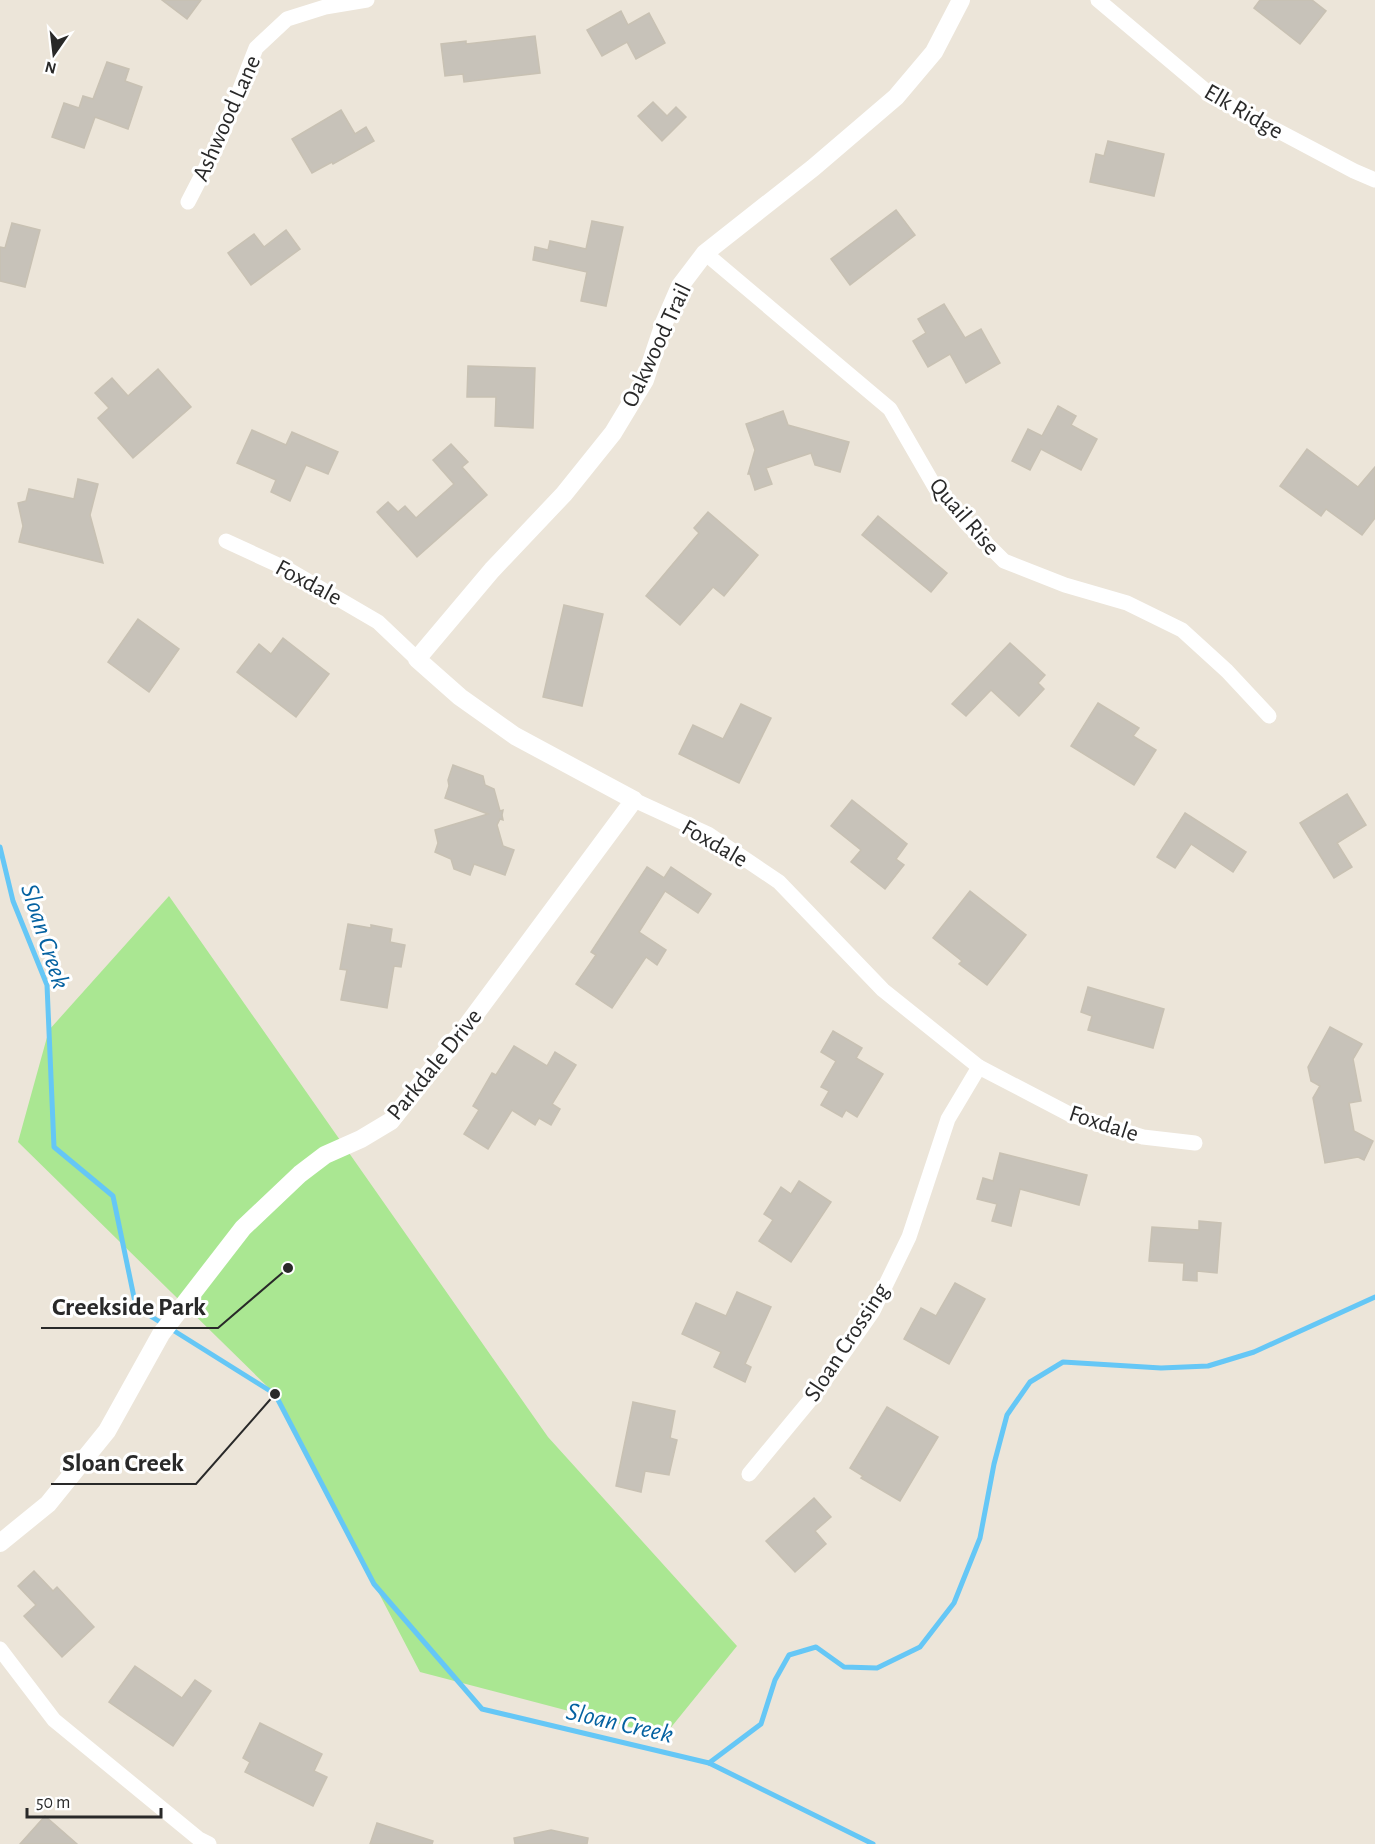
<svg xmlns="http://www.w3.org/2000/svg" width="1375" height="1844" font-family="'Alegreya Sans',sans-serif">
<rect width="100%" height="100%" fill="#ece5d9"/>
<path fill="#aae792" d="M169,896L548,1437L737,1646L664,1736L420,1672L275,1394L18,1142L49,1030Z"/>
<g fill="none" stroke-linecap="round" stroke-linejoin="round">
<g stroke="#65c7f6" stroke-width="5">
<path d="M0,847L13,901L47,985L54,1147L113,1196L136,1307L275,1394L374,1584L482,1709L709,1763L873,1844"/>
<path d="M709,1763L761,1724L775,1680L789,1655L816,1647L844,1667L877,1668L920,1647L954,1603L980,1538L994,1464L1007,1415L1030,1382L1063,1362L1161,1368L1208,1366L1254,1352L1375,1297"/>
</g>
</g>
<g fill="#c7c2b9" stroke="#c8c1b3" stroke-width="1.5">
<path d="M162,0H201L187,19Z"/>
<path d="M1260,0H1312L1326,11L1300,44L1254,8Z"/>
<path d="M621,11L628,25L649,13L665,43L636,59L627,42L602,56L587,30Z"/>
<path d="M535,36L540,73L464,82L463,74L445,76L441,44L466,41V44Z"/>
<path d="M107,62L129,69L125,81L142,87L128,129L95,117L84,148L52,137L64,103L79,108L83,96L93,99Z"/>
<path d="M653,102L667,116L676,107L686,117L662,141L638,116Z"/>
<path d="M341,110L355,134L366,127L374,141L333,164L332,162L312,173L292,139Z"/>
<path d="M1108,141L1164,154L1154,196L1090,182L1096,154L1104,156Z"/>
<path d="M896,210L915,235L850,285L831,259Z"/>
<path d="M592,221L623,227L606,306L581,301L587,272L533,260L535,247L548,250L550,241L586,249Z"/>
<path d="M12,223L40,230L25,287L0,281V247L5,248Z"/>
<path d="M286,230L300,249L251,285L228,253L254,234L264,247Z"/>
<path d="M944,304L965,338L981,329L1000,363L966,383L950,354L928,367L913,341L926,333L918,319Z"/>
<path d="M468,366L535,368L533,428L495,426L496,397H467Z"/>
<path d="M158,369L191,407L133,458L98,418L109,408L95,393L112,378L128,396Z"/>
<path d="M1058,406L1076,416L1071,425L1097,439L1081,470L1041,449L1030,470L1012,461L1028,429L1042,436Z"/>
<path d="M783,411L788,425L849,442L840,472L815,465L811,453L766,468L772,484L755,490L750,474H748L755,450L746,424Z"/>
<path d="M252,430L286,445L292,432L338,452L328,474L306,465L290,501L271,492L276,480L237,463Z"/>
<path d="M451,444L468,462L462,467L487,495L417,557L377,512L388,502L398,512L405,506L416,518L454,484L433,460Z"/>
<path d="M1307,449L1358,487L1375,467V518L1362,535L1326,509L1321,516L1280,486Z"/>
<path d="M78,479L98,484L90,515L103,563L19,542L23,526L18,503L26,501L29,489L74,499Z"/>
<path d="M708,512L758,555L724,596L713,587L680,625L646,596L699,533L694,528Z"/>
<path d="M878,516L947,573L931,592L862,535Z"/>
<path d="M564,605L603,614L582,706L543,697Z"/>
<path d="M138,619L179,649L149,692L108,662Z"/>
<path d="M283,638L329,674L296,717L237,672L259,644L271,654Z"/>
<path d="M1010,643L1045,675L1038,683L1044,689L1019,716L991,690L966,716L952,704Z"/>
<path d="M1098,703L1139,728L1133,736L1156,750L1134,785L1071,746Z"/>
<path d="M741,704L771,718L739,783L679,754L693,725L723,739Z"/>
<path d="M453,765L483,776L485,785L494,789L500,811L503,810L502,815L503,820L500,819L497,825L503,846L514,850L505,875L474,864L470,875L454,869L451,859L435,852L438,843L435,830L488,814L445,798L449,786L448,780Z"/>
<path d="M1347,794L1366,825L1337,843L1352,867L1334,878L1300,823Z"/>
<path d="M852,800L907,844L896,859L904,865L885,889L851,862L861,850L831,826Z"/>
<path d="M1185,813L1246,852L1233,872L1191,844L1175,868L1157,857Z"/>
<path d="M647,867L664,878L671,867L711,894L698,913L665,891L639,932L666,950L657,965L646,957L612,1008L576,984L596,955L591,952Z"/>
<path d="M970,891L1026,935L987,985L959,964L962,961L933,938Z"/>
<path d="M348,924L371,928V925L392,929L390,942L405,945L401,967L394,966L387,1008L341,1000L347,970L340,969Z"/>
<path d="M1088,987L1164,1009L1153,1048L1088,1030L1092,1016L1081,1012Z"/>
<path d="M1330,1027L1362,1044L1353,1059L1361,1101L1349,1103L1354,1131L1373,1141L1364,1160L1358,1157L1325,1163L1313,1098L1320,1086L1311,1081L1308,1067Z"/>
<path d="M833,1031L862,1048L856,1058L883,1074L857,1117L846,1110L842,1117L821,1105L829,1091L821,1087L836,1061L821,1052Z"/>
<path d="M514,1046L547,1066L555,1052L576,1065L552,1104L560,1109L551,1125L539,1118L535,1125L512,1110L488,1149L464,1134L479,1110L473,1106L492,1073L496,1075Z"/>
<path d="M1000,1153L1087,1175L1079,1205L1020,1189L1011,1226L992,1221L997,1204L977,1199L983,1178L993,1181Z"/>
<path d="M799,1181L831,1202L791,1262L759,1241L773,1220L764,1214L781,1187L791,1194Z"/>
<path d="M1199,1221L1221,1223L1217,1273L1197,1271V1281L1183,1280L1184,1263L1149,1261L1152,1227L1199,1230Z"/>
<path d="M955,1283L985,1299L949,1364L904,1339L921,1308L936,1316Z"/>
<path d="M737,1292L771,1307L745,1364L751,1367L745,1382L714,1367L721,1352L682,1334L696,1303L726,1316Z"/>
<path d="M633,1402L675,1411L670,1438L677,1440L669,1475L645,1471L641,1492L616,1486Z"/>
<path d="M887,1407L938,1437L900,1501L861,1478L863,1476L850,1468Z"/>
<path d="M814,1498L831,1517L815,1531L826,1544L795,1572L766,1541Z"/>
<path d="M34,1571L53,1591L57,1587L94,1627L62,1657L24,1616L36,1605L18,1586Z"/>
<path d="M135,1666L182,1698L195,1680L211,1691L173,1746L109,1702Z"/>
<path d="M260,1723L322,1754L314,1771L327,1777L313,1806L245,1772L250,1762L243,1758Z"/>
<path d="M45,1816L77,1844H20Z"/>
<path d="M377,1823L433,1841L432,1844H370Z"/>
<path d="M551,1830L588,1838L587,1844H515L514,1838Z"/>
</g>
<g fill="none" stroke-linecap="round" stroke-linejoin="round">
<g stroke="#fff" stroke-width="15">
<path d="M1098,0L1212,96L1354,171L1375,180"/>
<path d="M188,202L220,140L256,48L287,19L325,7L367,0"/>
<path d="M705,253L890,409L935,487L967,524L1004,561L1065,585L1127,603L1182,630L1227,671L1269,716"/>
<path d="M226,541L289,570L378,622L417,659"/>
<path d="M634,800L708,834L779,882L883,990L979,1067L1071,1115L1143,1137L1195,1143"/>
<path d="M749,1474L816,1393L873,1311L909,1237L948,1119L979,1067"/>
<path d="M0,1649L54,1720L199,1839L209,1844"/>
</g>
<path stroke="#fff" stroke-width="18" d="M0,1543L48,1504L107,1431L161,1334L243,1228L300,1174L325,1155L361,1139L391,1121L468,1024L634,800L515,736L460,697L417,659L492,570L564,494L613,433L645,380L664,323L680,286L705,253L813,168L896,97L934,52L961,0"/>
</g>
<g text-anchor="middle" stroke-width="6" stroke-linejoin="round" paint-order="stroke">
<g font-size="24" fill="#292929" stroke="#fff">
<text transform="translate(1244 111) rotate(30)" y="8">Elk Ridge</text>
<text transform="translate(226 118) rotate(-66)" y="8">Ashwood Lane</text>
<text transform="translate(656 345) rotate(-65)" y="8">Oakwood Trail</text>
<text transform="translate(965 516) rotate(49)" y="8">Quail Rise</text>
<text transform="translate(309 582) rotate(28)" y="8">Foxdale</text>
<text transform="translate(715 843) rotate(30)" y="8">Foxdale</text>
<text transform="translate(434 1064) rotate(-51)" y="8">Parkdale Drive</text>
<text transform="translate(1104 1123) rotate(18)" y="8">Foxdale</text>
<text transform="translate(846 1342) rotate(-57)" y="8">Sloan Crossing</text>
</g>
<g font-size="26" font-style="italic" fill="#0562a1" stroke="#fff">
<text transform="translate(46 936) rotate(72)" y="9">Sloan Creek</text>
<text transform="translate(620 1722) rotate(13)" y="9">Sloan Creek</text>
</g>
</g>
<path fill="none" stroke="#292929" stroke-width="2" d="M288 1268L218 1328H41M275 1394L196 1484H51"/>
<g fill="#292929" stroke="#fff" stroke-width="2">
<circle cx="288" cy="1268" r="6"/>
<circle cx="275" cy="1394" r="6"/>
</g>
<g font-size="26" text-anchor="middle" font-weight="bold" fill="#292929" stroke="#fff" stroke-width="6" stroke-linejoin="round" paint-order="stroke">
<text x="129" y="1315">Creekside Park</text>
<text x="123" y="1471">Sloan Creek</text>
</g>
<g transform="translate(54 54) rotate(194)" stroke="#ffffff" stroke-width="4.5" paint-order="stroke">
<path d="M0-4.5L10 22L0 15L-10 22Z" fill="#292929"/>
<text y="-9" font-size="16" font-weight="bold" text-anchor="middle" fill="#292929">N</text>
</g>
<path d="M27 1808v9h134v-9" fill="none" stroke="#292929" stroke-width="3"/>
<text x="36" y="1808" font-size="18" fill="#292929" stroke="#ffffff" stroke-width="4.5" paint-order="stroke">50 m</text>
</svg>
